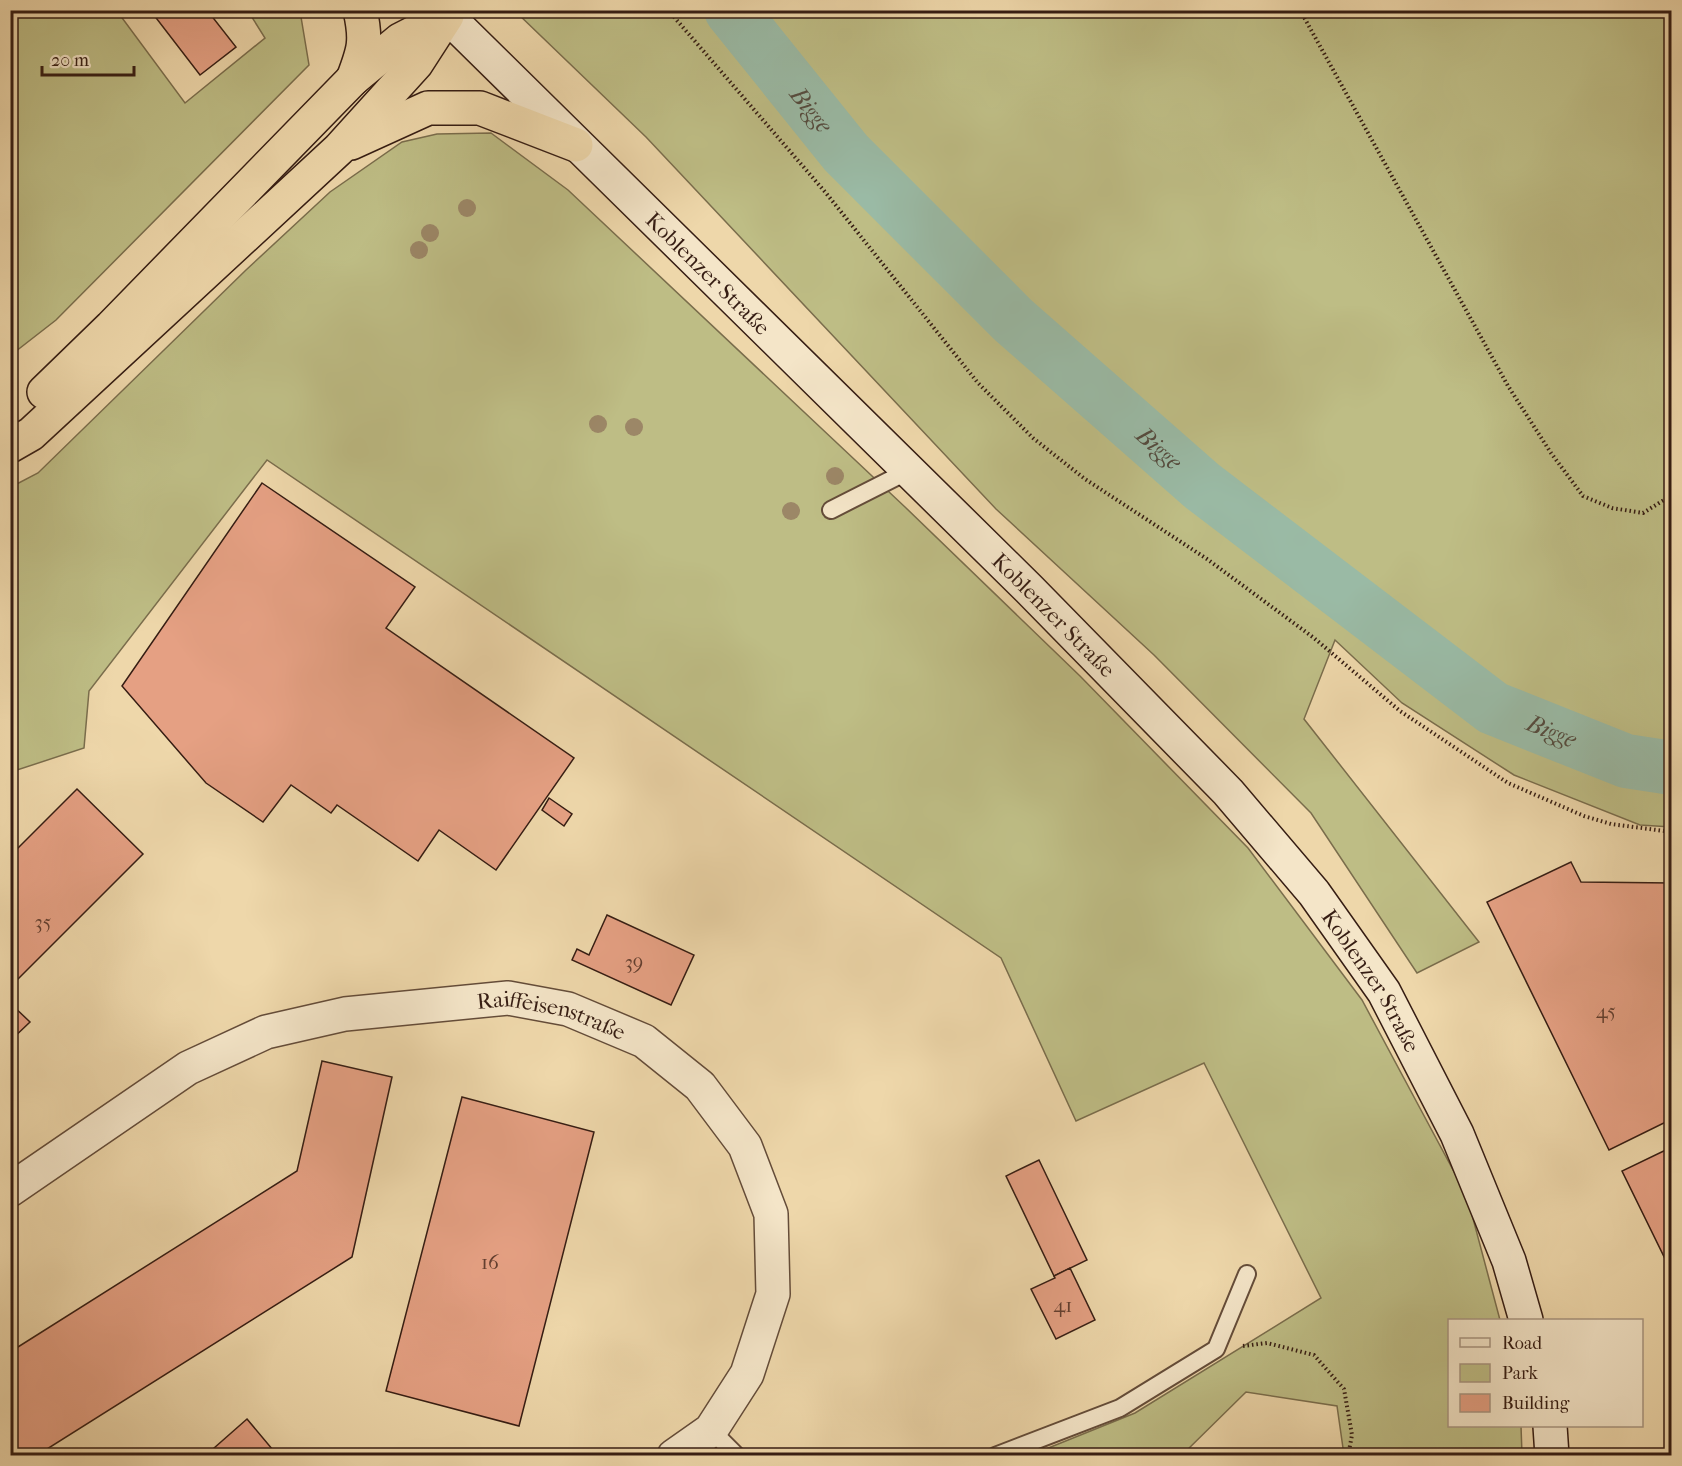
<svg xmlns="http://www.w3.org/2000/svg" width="1682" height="1466" font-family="'IM FELL French Canon',serif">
<rect width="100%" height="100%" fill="#eed7aa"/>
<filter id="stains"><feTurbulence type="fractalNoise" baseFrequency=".00333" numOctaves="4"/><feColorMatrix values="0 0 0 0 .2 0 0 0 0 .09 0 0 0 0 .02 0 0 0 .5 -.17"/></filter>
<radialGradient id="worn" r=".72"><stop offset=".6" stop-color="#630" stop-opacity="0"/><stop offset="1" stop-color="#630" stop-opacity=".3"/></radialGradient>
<g fill="#bebd85" stroke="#7a6d4c" stroke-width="1.5">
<path d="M11,10L117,11L185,103L265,38L248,11H300L309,65L56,320L11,355Z"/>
<path d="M515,11H1671V827L1640,825L1514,775L1402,703L1335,640L1304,719L1479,942L1417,973L1311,813L1154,655L996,509L646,137Z"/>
<path d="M491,133L568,190L905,507L1080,676L1248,848L1362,1000L1467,1196L1500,1320H1450V1426H1521L1522,1455H1344L1337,1406L1246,1392L1182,1455H1031L1135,1413L1321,1298L1204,1063L1076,1121L1001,958L267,460L89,691L84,748L11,772V487L38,473L246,270L330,192L402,142L437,134Z"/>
</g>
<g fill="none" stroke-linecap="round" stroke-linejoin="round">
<path stroke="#9abaa5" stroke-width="54" id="s1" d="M731,10L846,153L1013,320L1202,486L1493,708L1626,761L1672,768"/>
</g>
<g fill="#e5a083" stroke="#361d13" stroke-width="1.5">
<path d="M150,10H207L236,47L200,75Z"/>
<path d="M262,483L415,587L386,628L574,758L496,870L439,830L418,861L337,805L331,813L291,785L263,822L206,783L122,686Z"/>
<path d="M77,789L143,854L10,987V856Z"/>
<path d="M549,798L572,814L564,826L542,810Z"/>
<path d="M1571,862L1581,882L1672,883V1119L1609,1150L1487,902Z"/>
<path d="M607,915L694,955L671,1005L572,960L577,949L589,955Z"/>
<path d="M10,1003L30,1022L10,1041Z"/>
<path d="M322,1061L392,1077L352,1257L36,1456H10V1352L297,1171Z"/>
<path d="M462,1097L594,1132L519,1426L386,1391Z"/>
<path d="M1672,1147V1273L1622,1171Z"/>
<path d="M1039,1160L1087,1260L1054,1276L1006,1176Z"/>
<path d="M1070,1268L1095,1320L1056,1339L1031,1289L1055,1278L1054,1276Z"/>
<path d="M247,1419L278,1456H205Z"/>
</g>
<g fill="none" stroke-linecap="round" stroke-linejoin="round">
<g stroke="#644c39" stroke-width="20">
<g id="lane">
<path d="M831,510L908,471"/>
<path d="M711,1430L737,1456"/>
<path d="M995,1456L1120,1408L1216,1349L1247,1274"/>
</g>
</g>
<g stroke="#644c39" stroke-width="36">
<g id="street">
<path id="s2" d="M10,1190L188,1068L266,1032L345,1014L508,998L568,1009L644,1041L700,1086L745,1146L771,1214L773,1294L747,1374L711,1430L674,1456"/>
</g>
</g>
<g stroke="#361d13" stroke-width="36">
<g id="secondary">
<path id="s3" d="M441,10L1029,589L1228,792L1314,893L1384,992L1457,1134L1509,1261L1526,1320"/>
<path d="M1550,1426L1552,1456"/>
</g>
</g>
<g stroke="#361d13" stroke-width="36">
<g id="highway">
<path d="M353,79C364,50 367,41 360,10"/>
<path d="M351,143L428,108H480L576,145"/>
<path d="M44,392L111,327L353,79L400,40L445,17"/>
<path d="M10,446L31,434L339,149L416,64L447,16"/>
</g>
</g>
<g stroke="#361d13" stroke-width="4" stroke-dasharray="1.5 3" stroke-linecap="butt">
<path d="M668,10L826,193L978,383L1033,438L1085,479L1207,559L1314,638L1400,711L1508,783L1584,816L1611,824L1672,832"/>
<path d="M1300,10L1508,386L1551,453L1583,496L1612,508L1643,513L1672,495"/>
<path d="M1243,1346L1267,1343L1314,1355L1344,1389L1352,1435L1348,1456"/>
</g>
<use href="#lane" stroke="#f4e5c8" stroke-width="16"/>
<use href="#street" stroke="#f4e5c8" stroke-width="33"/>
<use href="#secondary" stroke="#f4e5c8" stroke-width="33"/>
<use href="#highway" stroke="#eed7aa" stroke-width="33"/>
</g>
<g fill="#9c8767">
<circle cx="467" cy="208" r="9"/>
<circle cx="430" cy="233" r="9"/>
<circle cx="419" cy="250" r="9"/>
<circle cx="598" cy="424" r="9"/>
<circle cx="634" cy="427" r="9"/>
<circle cx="835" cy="476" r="9"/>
<circle cx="791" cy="511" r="9"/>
</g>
<g text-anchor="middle" stroke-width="6" stroke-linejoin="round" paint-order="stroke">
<g font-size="20" fill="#623e2f">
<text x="43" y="929">35</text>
<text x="634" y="969">39</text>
<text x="1606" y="1018">45</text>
<text x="490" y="1269">16</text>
<text x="1063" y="1312">41</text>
</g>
<g font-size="22" fill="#361d13" stroke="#f4e5c8">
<text dy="8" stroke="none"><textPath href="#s3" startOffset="375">Koblenzer Straße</textPath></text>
<text dy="8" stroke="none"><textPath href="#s3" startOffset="861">Koblenzer Straße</textPath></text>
<text dy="8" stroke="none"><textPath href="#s3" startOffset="1347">Koblenzer Straße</textPath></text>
<text dy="8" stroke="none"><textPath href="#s2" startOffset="592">Raiffeisenstraße</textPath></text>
</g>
<g font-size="24" font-style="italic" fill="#544c3f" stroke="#f4e5c8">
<text dy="8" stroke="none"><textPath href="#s1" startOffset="128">Bigge</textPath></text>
<text dy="8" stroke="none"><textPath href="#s1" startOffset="614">Bigge</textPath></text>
<text dy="8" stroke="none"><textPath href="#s1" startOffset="1100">Bigge</textPath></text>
</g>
</g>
<rect width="1682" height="1466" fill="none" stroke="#eed7aa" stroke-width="36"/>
<rect x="12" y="12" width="1658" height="1442" fill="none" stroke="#361d13" stroke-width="3"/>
<rect x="18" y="18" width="1646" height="1430" fill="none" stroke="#361d13" stroke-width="1.5"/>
<rect x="1448" y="1319" width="195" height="108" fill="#f4e5c8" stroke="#a89580" stroke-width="1.5"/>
<rect x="1460" y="1338" width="30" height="9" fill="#f4e5c8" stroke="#a89580" stroke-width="1.5"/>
<text x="1502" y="1349" font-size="18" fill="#361d13">Road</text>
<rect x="1460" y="1364" width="30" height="18" fill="#bebd85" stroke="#a89580" stroke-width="1.5"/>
<text x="1502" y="1379" font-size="18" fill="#361d13">Park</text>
<rect x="1460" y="1394" width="30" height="18" fill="#e5a083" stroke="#a89580" stroke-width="1.5"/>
<text x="1502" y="1409" font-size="18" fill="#361d13">Building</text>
<path d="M42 66v9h92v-9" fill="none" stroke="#361d13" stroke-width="3"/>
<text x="51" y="66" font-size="18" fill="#361d13" stroke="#f4e5c8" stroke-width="4.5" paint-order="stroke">20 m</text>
<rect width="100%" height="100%" filter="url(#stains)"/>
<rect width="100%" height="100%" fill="url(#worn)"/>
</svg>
